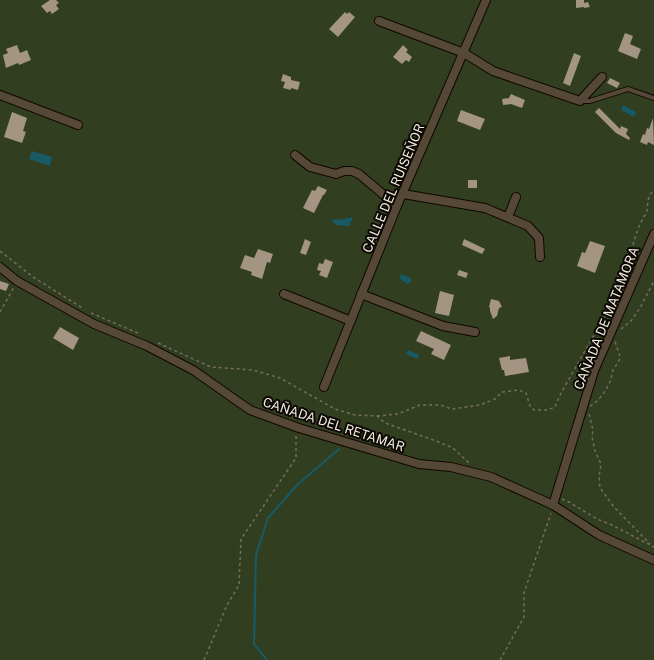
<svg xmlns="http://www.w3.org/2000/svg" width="654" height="660" font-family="'Public Sans',sans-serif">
<rect width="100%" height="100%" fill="#271c0c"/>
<rect fill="#313e20" x="0" y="0" width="654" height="660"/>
<g fill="#195a67">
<path d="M623,105L636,112L634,117L621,110Z"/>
<path d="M32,151L52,157L50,166L29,159Z"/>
<path d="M353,217L349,226L336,225L331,221L335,219L340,220Z"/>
<path d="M401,274L411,278V282L408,284L401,280L400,277Z"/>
<path d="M408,350L419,355L417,359L406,354Z"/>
</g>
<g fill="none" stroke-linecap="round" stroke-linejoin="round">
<path stroke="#195a67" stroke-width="2" d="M267,660L254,644L256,555L268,518L297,485L339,449"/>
</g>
<g fill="#a39581">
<path d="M50,0H56L59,3L56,5L59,9L52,14L50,11L47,13L41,6Z"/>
<path d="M576,0H584V3L588,2L590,7L584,8V7L576,8Z"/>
<path d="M345,12L347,14L349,12L355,17L338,37L329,29Z"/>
<path d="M625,33L633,36L630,44L641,49L637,59L618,51Z"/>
<path d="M17,45L20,53L27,50L31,60L19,65L18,63L6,68L3,55L8,53L6,49Z"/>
<path d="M403,45L408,50L406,52L412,57L409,62L406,60L402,64L393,57Z"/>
<path d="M574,53L581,56L570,86L563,83Z"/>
<path d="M283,74L291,77V80L300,82L298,90L291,88V90L283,88L285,82L281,81Z"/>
<path d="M610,78L620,83L617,88L607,83Z"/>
<path d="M511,94L525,100L522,108L511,104L503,105L502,99L509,98Z"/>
<path d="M599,108L620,129L621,126L628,129L626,134L630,138L629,140L616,133L595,112Z"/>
<path d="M461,110L485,119L480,130L457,121Z"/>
<path d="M12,112L27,118L23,131L26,132L22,143L4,137Z"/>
<path d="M653,118L654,145L648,142L647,145L640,142L643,134L645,135L647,128L649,129Z"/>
<rect x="468" y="180" width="9" height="8"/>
<path d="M318,186L327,190L324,195H323L314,213L303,208L312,190L315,191Z"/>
<path d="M305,239L311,242L306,255L300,253Z"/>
<path d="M464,239L485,249L482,254L462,245Z"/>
<path d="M590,241L605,246L595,273L577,266L582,252L585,253Z"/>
<path d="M258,249L273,254L270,263L267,262L262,279L251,275L252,272L240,268L245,255L254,258Z"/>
<path d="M325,259L333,262L327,278L319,275L321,271L317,270L319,263L323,264Z"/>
<path d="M459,270L468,273L466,278L457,275Z"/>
<path d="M0,281L9,284L6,291L0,289Z"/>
<path d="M440,291L454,295L449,316L435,313Z"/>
<path d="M491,299L499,301L502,307L499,308L497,316L493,319L490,311V308L489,307Z"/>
<path d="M60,327L79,338L73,350L53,338Z"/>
<path d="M421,331L451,345L444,360L431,354L434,349L416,341Z"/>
<path d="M510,356V360L526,358L529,372L505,376L504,370H502L499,358Z"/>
</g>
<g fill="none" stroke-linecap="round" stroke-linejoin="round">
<g stroke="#100600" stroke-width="6">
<path id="service" d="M581,101H590L628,89L654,98"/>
</g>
<g stroke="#100600" stroke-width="10">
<g id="minor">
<path d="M379,21L464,53L493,71L580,101L602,77"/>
<path d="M0,95L78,125"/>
<path d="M295,155L310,167L336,174L344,171H352L359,174L397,206"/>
<path d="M403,194L485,208L528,226L539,238L540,257"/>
<path d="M508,217L516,197"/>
<path d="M0,267L17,281L94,324L147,346L193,370L250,410L299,428L419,464L451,467L491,477L553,505L599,535L654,560"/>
<path d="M284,294L351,321"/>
<path d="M361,294L443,326L475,332"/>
<path d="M324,387L397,206L486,0"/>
<path d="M553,505L594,371L654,234"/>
</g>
</g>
<g stroke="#766d5f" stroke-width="1.5" stroke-dasharray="3 3" stroke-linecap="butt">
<path d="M0,251L33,277L84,309"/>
<path d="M623,265L633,267"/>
<path d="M0,312L14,287"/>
<path d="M91,313L140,334"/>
<path d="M621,329L631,321L640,308L654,281"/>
<path d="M158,343L211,367L253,370L280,378L335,409L355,415L377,416L385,423L436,441L453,448L469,463"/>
<path d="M590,406C599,402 608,388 611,379C612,375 612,370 615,367C617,363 620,361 620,356C619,352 616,346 615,341"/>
<path d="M589,414L593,430L592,437L595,451L601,464L599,477L600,488L614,507L650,544"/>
<path d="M377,416L398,414L420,405H440L452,409L480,405L495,399L502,392L519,390L526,393L530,406L534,410H547L555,407L561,393L615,298L617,289L626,266L639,226L647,211L648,200L651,193L654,191"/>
<path d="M562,499L569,502L597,519L612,525L654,547"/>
<path d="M204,660L227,605L239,585L241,539L296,458V435"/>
<path d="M500,660L524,617V593L551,513"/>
</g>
<use href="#service" stroke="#554837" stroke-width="4"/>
<use href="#minor" stroke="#554837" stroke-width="8"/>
</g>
<g text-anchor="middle" stroke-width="4" stroke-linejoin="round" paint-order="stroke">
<g font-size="13" fill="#f2ebe1" stroke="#0c0803">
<text transform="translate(393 188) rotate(-67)" y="5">CALLE DEL RUISEÑOR</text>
<text transform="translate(606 318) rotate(-68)" y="5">CAÑADA DE MATAMORA</text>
<text transform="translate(334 424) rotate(18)" y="5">CAÑADA DEL RETAMAR</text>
</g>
</g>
</svg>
